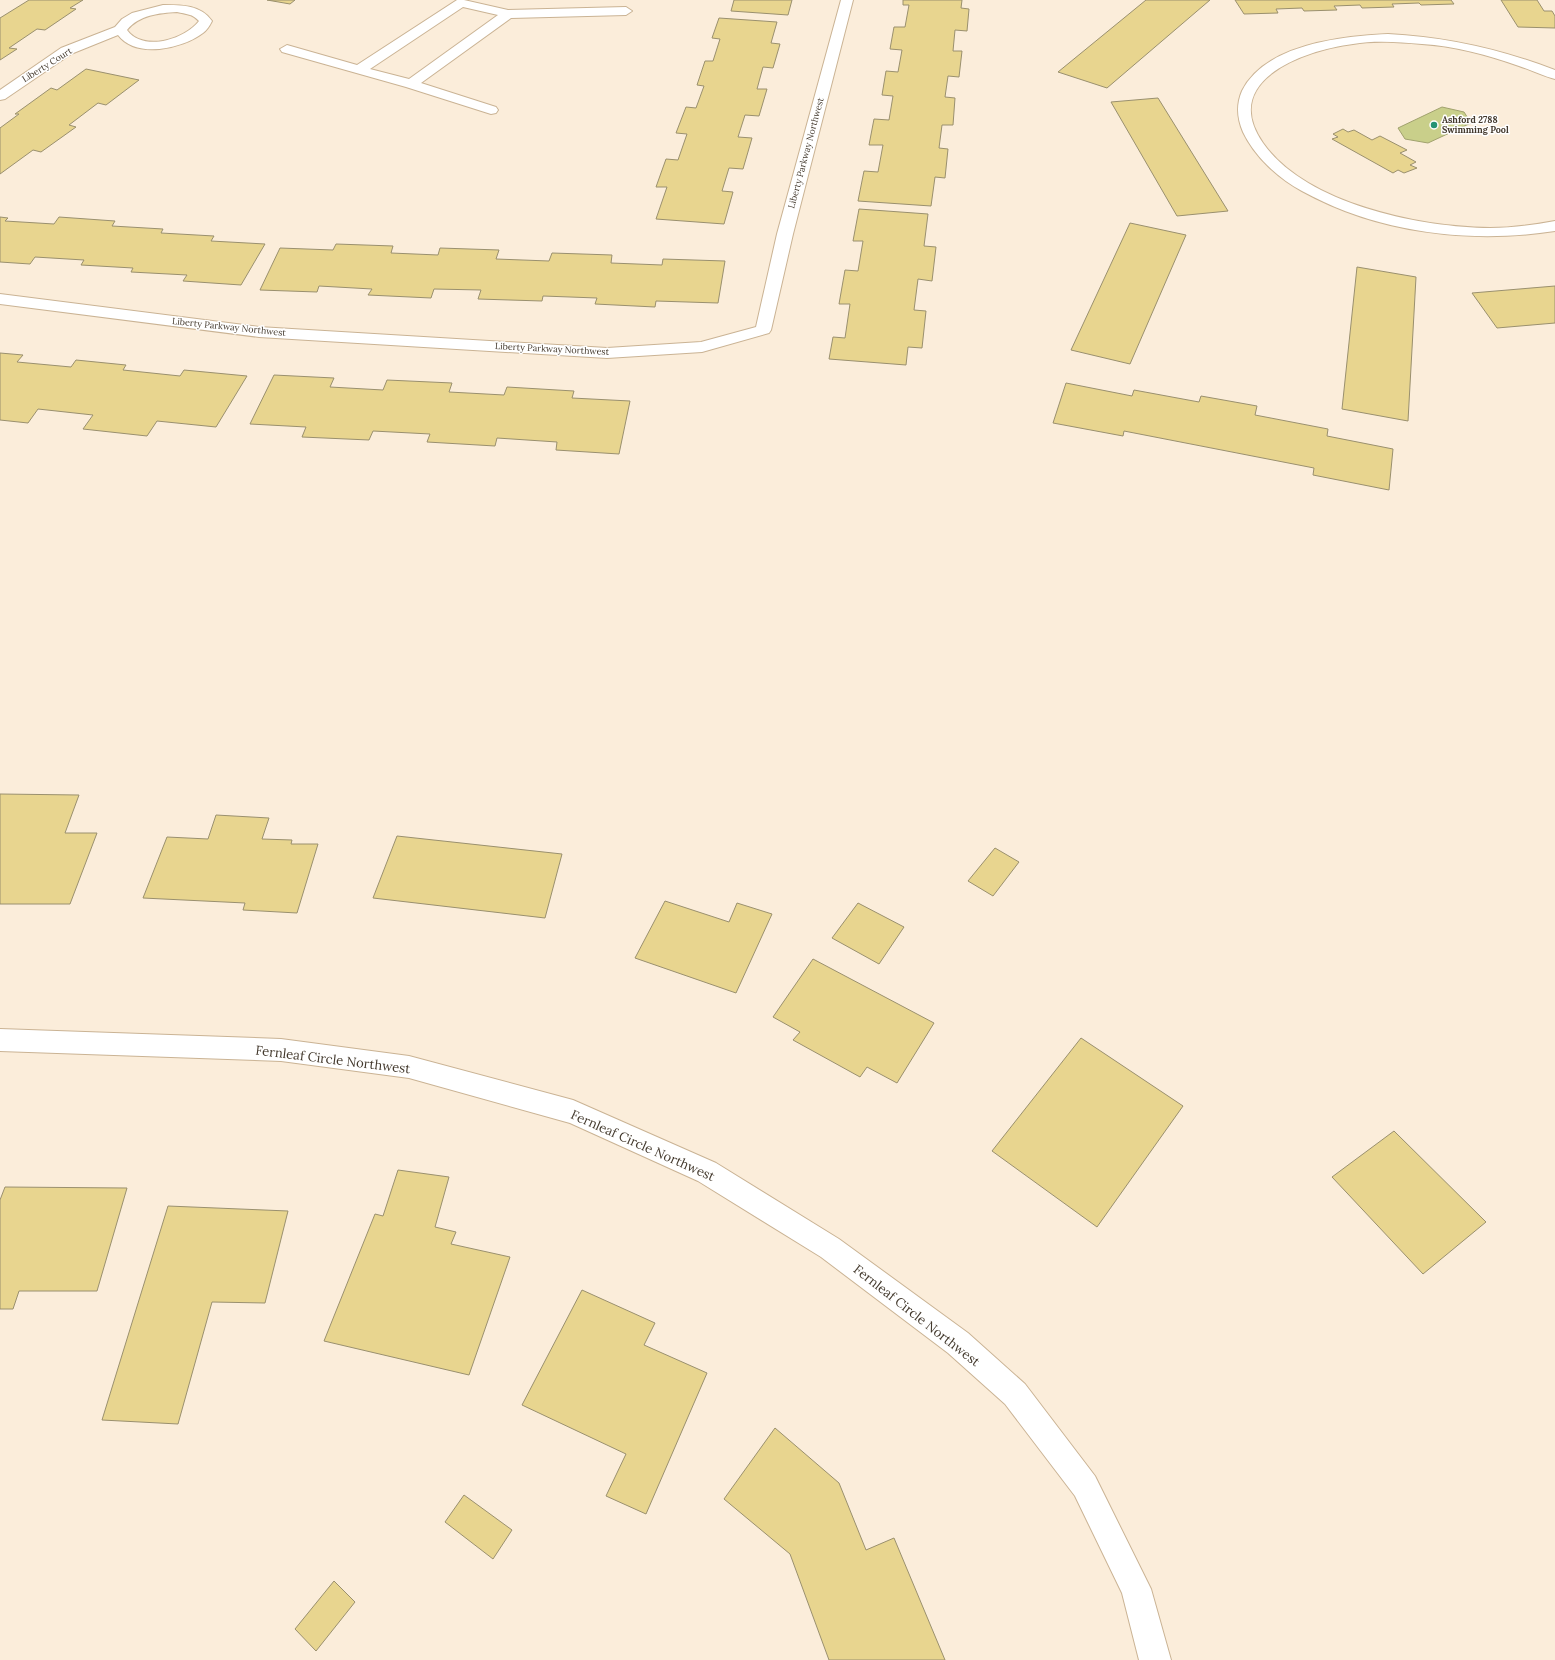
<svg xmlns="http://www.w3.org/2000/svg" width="1555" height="1660" font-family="Lora,serif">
<rect width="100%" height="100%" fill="#fbedda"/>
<path fill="#c9cf8a" stroke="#a1a26e" d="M1442,107L1464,112L1471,123L1428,143L1405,139L1398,128Z"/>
<g fill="#e8d58f" stroke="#9a906e">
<path d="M29,0H83L70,8L76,9L45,30L37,29L9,48L17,49L0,60V18Z"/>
<path d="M267,0H295L290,4Z"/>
<path d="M734,0H792L788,15L731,11Z"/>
<path d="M903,0H962L961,8L969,9L967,31L955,30L953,51H962L959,77L948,76L945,97L955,98L953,125H942L939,148L948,149L945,178L935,177L931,206L858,201L864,171L878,172L883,145H869L874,119L889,120L893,96L882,95L886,71L898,72L902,50L890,49L894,27H905L909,5H903Z"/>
<path d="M1146,0H1210L1107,88L1058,72Z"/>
<path d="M1235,0H1451L1454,4L1421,5L1419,3L1392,4L1394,7L1362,8L1360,5L1334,6L1337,10L1304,11L1302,8L1276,9L1278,13L1244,14Z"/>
<path d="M1501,0H1537L1544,11H1552L1555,16V28L1518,27Z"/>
<path d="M719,18L777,22L771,43L780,44L773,68L763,67L757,89H767L759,116L745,115L738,137L752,138L743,169L729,168L722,191L733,192L724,224L656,219L667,187H656L666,159L678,160L687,134L676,133L686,107L696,108L704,86L697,85L705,61H713L720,39L712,38Z"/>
<path d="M86,69L139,80L106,105L98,103L69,125L76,127L41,152L33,150L0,174V128L19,114H15L51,88L57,90Z"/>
<path d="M1158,98L1228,211L1177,216L1111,102Z"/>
<path d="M1343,129L1348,132L1354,130L1372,140L1380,136L1407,150L1400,153L1416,162L1410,165L1417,168L1404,173L1398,170L1393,173L1332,139L1338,137L1333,134Z"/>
<path d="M859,209L928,214L924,246L936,247L932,281L918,279L914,310L926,311L922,348L908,347L906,365L829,359L833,337L845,338L850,304H839L845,270L858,271L863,241H853Z"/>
<path d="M0,217L8,218L5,221L54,224L59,217L115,221L112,226L163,229L161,233L214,236L211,241L265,244L241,285L183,281L187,275L131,272L133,268L81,265L84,260L35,257L30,264L0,262Z"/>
<path d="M1130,223L1186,235L1130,364L1071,350Z"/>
<path d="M336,244L393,246L391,253L438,255L440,248L499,250L496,259L549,261L552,253L612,255L611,263L662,265L663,259L725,261L718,303L656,301L655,307L595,304L597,298L543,296L542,301L478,299L481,290L434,289L431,298L368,295L372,289L319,286L317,292L260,290L280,248L333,250Z"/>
<path d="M1357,267L1416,277L1408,421L1342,409Z"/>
<path d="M1555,286V323L1497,328L1472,293Z"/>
<path d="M0,353L23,355L17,362L71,367L76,360L126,365L123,370L180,376L184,370L247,376L216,427L157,421L147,436L83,429L93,415L38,409L28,423L0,420Z"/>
<path d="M274,375L334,378L330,387L383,390L387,380L452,383L449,392L504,395L507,387L574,391L572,398L630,401L619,454L556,450L557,442L497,438L495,446L427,442L430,434L373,431L369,440L302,437L306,427L250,424Z"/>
<path d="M1066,383L1132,396L1134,390L1199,402L1201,396L1257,406L1255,415L1328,429L1327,436L1393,449L1389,490L1313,475L1314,468L1124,431L1123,436L1053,423Z"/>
<path d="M0,794L79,795L65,833H97L70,904H0Z"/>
<path d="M216,815L269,818L262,839L292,840L291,844H318L297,913L243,910L245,903L143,898L167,837L208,839Z"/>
<path d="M397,836L562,854L545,918L373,898Z"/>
<path d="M995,848L1019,862L993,896L968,881Z"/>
<path d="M665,901L729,922L737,903L772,914L736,993L635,958Z"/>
<path d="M858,903L904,927L879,964L832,938Z"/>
<path d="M813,959L934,1023L897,1083L867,1067L860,1077L793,1040L800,1032L773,1017Z"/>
<path d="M1081,1038L1183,1106L1097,1227L992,1151Z"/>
<path d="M1394,1131L1486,1222L1423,1274L1332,1177Z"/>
<path d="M398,1170L449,1177L435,1227L456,1232L451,1244L510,1257L469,1375L324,1341L375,1214L383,1216Z"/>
<path d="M5,1187L127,1188L97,1291H19L13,1309H0V1200Z"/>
<path d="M168,1206L288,1211L265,1303L212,1302L178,1424L102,1420Z"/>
<path d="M582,1290L655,1323L644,1345L707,1373L646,1514L606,1496L626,1454L522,1405Z"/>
<path d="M775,1428L839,1483L866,1550L894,1538L945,1660H829L790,1554L724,1499Z"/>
<path d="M464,1495L512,1530L493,1559L445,1522Z"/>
<path d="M334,1581L355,1602L316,1651L295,1629Z"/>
</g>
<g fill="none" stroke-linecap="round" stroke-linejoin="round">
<g stroke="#cab394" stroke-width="2">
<g id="minor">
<path d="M457,0H464L508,10L626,7L632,11L626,15L511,18L421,83L496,107L498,110L496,113L491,114L406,87L282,52L280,49L287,45L357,65ZM463,7L498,15L409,79L370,69Z"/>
<path d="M841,0H853L793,234L771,330L769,333L702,352L607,358L259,337L0,304V294L259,327L607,348L701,342L756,327L777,234Z"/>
<path d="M163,5C182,5 201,5 212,21C210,25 207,30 203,33C182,49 136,59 118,35L71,54L5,99L0,100V90L61,48L115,27L122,19L132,13ZM177,12C186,14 193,14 199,21C184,40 143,52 127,30C139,15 159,13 177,12Z"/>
<path d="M1388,34C1446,37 1500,49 1555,70V79C1543,76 1531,70 1519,66C1488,55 1455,46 1422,44C1399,42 1375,40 1353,44C1305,50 1219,80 1263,143C1306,204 1419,227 1490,228C1512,228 1533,225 1555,221V231C1470,244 1378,233 1302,191C1278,178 1255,157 1243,132C1237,118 1236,105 1242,91C1265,44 1343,36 1388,34Z"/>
<path d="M0,1029L281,1039L409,1056L573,1100L716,1163L839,1239L968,1333L1025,1384L1095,1476L1151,1589L1171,1660H1139L1122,1593L1075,1496L1005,1404L948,1353L821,1257L698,1181L570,1123L409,1078L281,1061L0,1051Z"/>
</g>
</g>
<use href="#minor" fill="#fff" fill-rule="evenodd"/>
</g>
<circle fill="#249374" stroke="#fff" stroke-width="1.5" cx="1434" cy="125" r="4"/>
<g text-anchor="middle" stroke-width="3" stroke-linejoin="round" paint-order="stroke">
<g font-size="9" fill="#43392d" stroke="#fff">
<text transform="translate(47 65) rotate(-32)" y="3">Liberty Court</text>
<text transform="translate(806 153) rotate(-75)" y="3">Liberty Parkway Northwest</text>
<text transform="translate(229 327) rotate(6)" y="3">Liberty Parkway Northwest</text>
<text transform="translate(552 349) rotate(3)" y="3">Liberty Parkway Northwest</text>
</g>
<g font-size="9" font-weight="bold" fill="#43392d" stroke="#fff" text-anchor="start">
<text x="1442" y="123">Ashford 2788<tspan x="1442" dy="10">Swimming Pool</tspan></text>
</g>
<g font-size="13" fill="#43392d" stroke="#fff">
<text transform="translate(333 1059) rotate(7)" y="5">Fernleaf Circle Northwest</text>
<text transform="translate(643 1145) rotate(24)" y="5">Fernleaf Circle Northwest</text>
<text transform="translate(917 1315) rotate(38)" y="5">Fernleaf Circle Northwest</text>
</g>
</g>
</svg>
